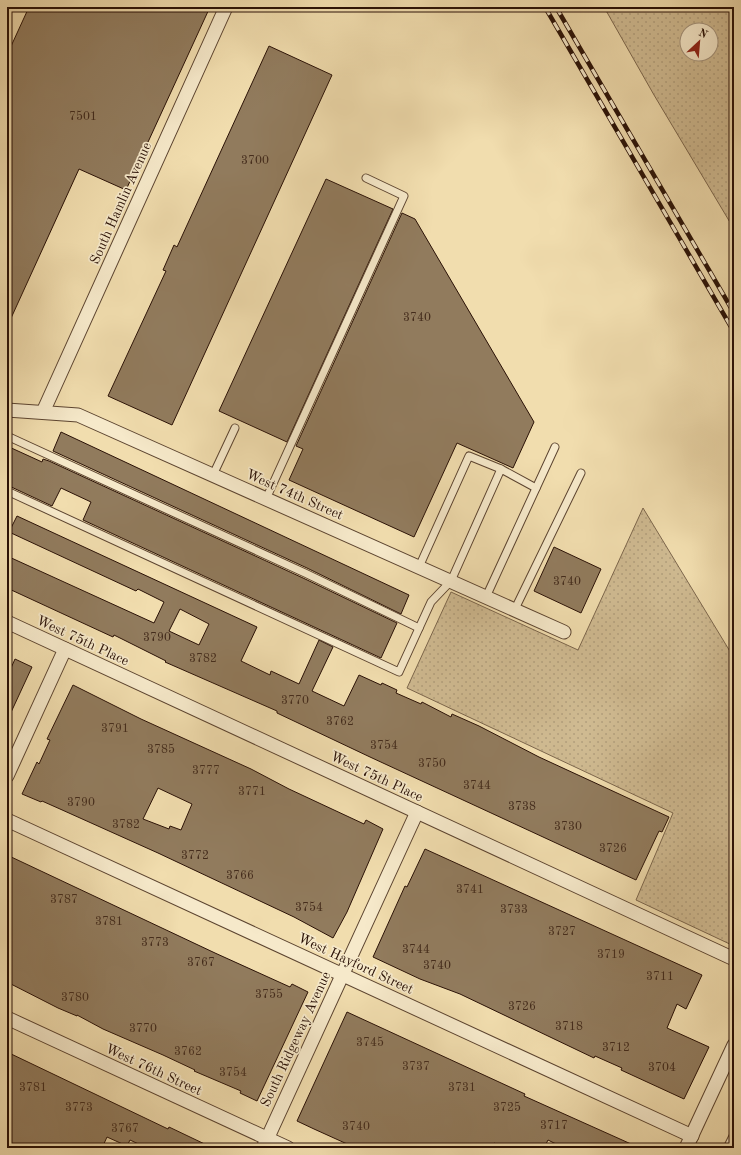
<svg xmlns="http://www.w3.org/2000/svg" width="741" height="1155" font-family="'Old Standard TT',serif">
<defs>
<pattern id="grass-dots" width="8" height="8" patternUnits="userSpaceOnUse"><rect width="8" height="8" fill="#cfba91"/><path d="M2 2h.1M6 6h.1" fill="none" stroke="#b29f7c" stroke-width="1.8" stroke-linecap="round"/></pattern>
</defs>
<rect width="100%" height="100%" fill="#f1ddae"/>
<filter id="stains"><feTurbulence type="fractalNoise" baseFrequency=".005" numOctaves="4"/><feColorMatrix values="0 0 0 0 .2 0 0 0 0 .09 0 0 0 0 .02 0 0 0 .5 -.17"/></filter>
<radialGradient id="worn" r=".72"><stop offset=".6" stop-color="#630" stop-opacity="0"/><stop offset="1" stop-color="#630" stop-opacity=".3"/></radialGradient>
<g fill="url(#grass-dots)" stroke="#7c664c" fill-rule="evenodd">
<path d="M604,7H734V229L654,95ZM687,30H711V54H687Z"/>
<path d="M643,508L734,658V946L636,900L673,813L407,688L451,592L578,650Z"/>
</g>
<g fill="#917b5d" stroke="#2a1106" fill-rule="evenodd">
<path d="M29,7H210L126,190L79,169L7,327V55Z"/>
<path d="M269,46L332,75L172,425L108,396L166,271L163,270L174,245L177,247Z"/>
<path d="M326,179L393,209L287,442L219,411Z"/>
<path d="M402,213L415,219L534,422L513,468L457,443L414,537L289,480L303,449L296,446Z"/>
<path d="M61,432L409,595L401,614L307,568L53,451Z"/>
<path d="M7,446L42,462L43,459L49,461L303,578L397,623L381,658L83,520L91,502L61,488L52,506L7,485Z"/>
<path d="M17,516L257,627L241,661L270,675L271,671L299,684L319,640L333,647L312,691L344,706L359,675L381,685L382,683L397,690L396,693L421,704L422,702L451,717L452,714L479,726L539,757L669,817L662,832L659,831L636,880L370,757L277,713V711L165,662L166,661L114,635L113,637L7,588V556L154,623L164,602L138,589L136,591L9,532ZM180,609L209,624L199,645L169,631Z"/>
<path d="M554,547L601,569L581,613L534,591Z"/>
<path d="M15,659L32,667L7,721V677Z"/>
<path d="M73,685L141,719L251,769L289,789L364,824L366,820L383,829L347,912L333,938L294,917L158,853L60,809L42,801L41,802L22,794L37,762L39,764L50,740L47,739ZM158,788L192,804L181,830L170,826L169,829L143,819Z"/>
<path d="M425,849L702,975L686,1009L677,1004L667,1028L709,1047L684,1099L621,1070L622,1068L595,1056L594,1058L460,994L420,979L373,957L405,886L407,887Z"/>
<path d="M7,855L215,953L290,987L292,984L308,992L257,1101L240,1093L241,1091L194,1071L195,1070L163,1055L103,1029L77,1015V1016L58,1008L7,982Z"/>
<path d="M347,1012L525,1094L524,1096L640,1148H564L548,1140L544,1148H505L494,1143L492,1148H356L314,1129L297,1121Z"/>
<path d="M7,1052L168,1129L169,1127L213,1148H147L130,1140L127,1146L107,1137L102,1148H7Z"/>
</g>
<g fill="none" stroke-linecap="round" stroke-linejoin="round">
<g stroke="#5c4430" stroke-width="9">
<g id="service">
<path d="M7,436L305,573L419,628"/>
<path d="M213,475L235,428"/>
<path d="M7,491L399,672L431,602L451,581L501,469L536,488"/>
<path d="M266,499L404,196L366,178"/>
<path d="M419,567L469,456L501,469"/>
<path d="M486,597L555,447"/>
<path d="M514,611L581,473"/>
<path d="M727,1148L734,1134"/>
</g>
</g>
<g stroke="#5c4430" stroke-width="15">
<g id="minor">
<path d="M7,410L78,415L564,632"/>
<path d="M43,412L226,7"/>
<path d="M7,622L734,959"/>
<path d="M7,776L65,649"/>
<path d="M7,820L692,1136"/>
<path d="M7,1018L288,1148"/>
<path d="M263,1148L417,812"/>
<path d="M686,1148L734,1045"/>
</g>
</g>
<use href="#service" stroke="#f6e9ca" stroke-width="7"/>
<use href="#minor" stroke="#f6e9ca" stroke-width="13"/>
<g stroke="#2a1106" stroke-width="4.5">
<g id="rail">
<path d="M545,7L734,332"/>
<path d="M556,7L734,313"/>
</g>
</g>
<use href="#rail" stroke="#f6e9ca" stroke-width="3" stroke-dasharray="9" stroke-linecap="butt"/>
</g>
<g text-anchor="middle" stroke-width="3.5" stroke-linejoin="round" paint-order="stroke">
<g font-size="12" fill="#442c1c">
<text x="83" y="120">7501</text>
<text x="255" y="164">3700</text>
<text x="417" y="321">3740</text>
<text x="567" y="585">3740</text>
<text x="157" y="641">3790</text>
<text x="203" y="662">3782</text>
<text x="295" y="704">3770</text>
<text x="340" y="725">3762</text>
<text x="115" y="732">3791</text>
<text x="384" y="749">3754</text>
<text x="161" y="753">3785</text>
<text x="432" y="767">3750</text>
<text x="206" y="774">3777</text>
<text x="477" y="789">3744</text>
<text x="252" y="795">3771</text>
<text x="81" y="806">3790</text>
<text x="522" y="810">3738</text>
<text x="126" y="828">3782</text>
<text x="568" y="830">3730</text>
<text x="613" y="852">3726</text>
<text x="195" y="859">3772</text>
<text x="240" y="879">3766</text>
<text x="470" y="893">3741</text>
<text x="64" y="903">3787</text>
<text x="309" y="911">3754</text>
<text x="514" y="913">3733</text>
<text x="109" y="925">3781</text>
<text x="562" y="935">3727</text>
<text x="155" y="946">3773</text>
<text x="416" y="953">3744</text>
<text x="611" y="958">3719</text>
<text x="201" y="966">3767</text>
<text x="437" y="969">3740</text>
<text x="660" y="980">3711</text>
<text x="269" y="998">3755</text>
<text x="75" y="1001">3780</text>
<text x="522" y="1010">3726</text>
<text x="569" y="1030">3718</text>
<text x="143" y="1032">3770</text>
<text x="370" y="1046">3745</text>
<text x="616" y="1051">3712</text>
<text x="188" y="1055">3762</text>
<text x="416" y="1070">3737</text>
<text x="662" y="1071">3704</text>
<text x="233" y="1076">3754</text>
<text x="33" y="1091">3781</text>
<text x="462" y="1091">3731</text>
<text x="79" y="1111">3773</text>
<text x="507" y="1111">3725</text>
<text x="554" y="1129">3717</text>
<text x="356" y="1130">3740</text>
<text x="125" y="1132">3767</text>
</g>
<g font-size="14" fill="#2a1106" stroke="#f6e9ca">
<text transform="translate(120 203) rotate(-66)" y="5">South Hamlin Avenue</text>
<text transform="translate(295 494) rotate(24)" y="5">West 74th Street</text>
<text transform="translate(83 640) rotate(25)" y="5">West 75th Place</text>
<text transform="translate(377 776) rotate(25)" y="5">West 75th Place</text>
<text transform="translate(356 963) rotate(25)" y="5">West Hayford Street</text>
<text transform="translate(295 1039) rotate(-65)" y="5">South Ridgeway Avenue</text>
<text transform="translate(154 1069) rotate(25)" y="5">West 76th Street</text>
</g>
</g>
<rect width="741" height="1155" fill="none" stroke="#f1ddae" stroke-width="24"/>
<rect x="8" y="8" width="725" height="1139" fill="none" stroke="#2a1106" stroke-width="2"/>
<rect x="12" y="12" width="717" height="1131" fill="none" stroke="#2a1106"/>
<g transform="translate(699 42) rotate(26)"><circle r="19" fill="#f6e9ca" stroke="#a4937c"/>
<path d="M0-3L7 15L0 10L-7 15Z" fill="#8f2418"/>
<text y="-6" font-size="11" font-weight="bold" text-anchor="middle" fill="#2a1106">N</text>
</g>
<rect width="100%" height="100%" filter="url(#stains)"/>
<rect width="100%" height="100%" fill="url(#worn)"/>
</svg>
